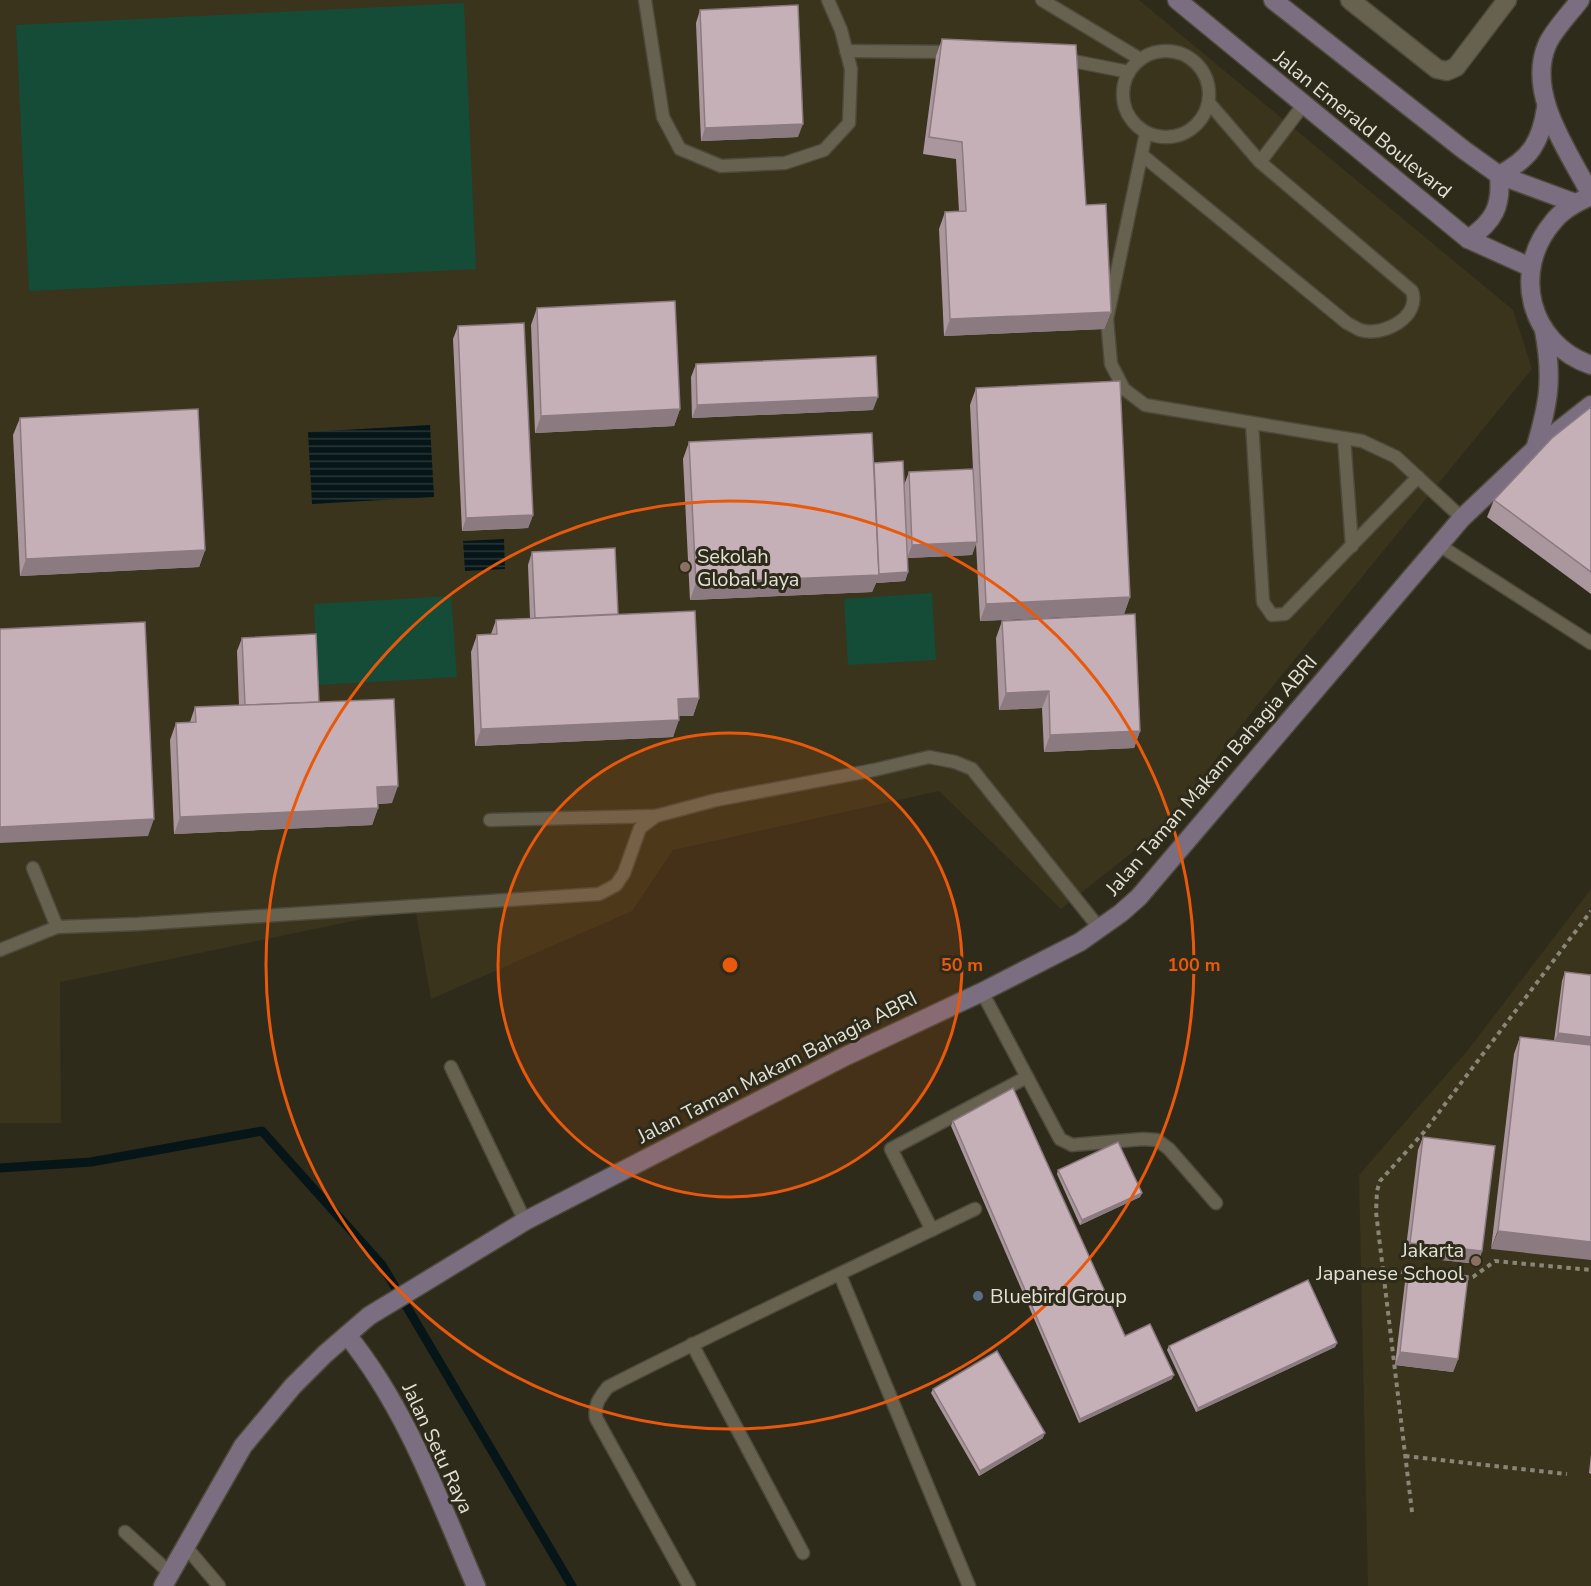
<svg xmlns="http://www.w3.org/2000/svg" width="1591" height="1586" font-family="'Nunito Sans',sans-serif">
<defs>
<pattern id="water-rules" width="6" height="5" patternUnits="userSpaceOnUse" patternTransform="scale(1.5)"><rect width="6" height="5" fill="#061517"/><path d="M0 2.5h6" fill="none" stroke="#2a3738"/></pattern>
</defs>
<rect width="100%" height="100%" fill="#2f2b1b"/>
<g fill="#3a341d">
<path d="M0,0H1139L1513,310L1532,369L1250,714L1164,827L1061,909L939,791L673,850L632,911L431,999L415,908L60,982L61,1123H0Z"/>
<path d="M1591,889V1586H1368L1359,1175L1468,1050Z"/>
</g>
<g fill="#144c37">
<path d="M464,3L476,269L29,291L16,25Z"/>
<path d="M932,593L936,660L848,665L844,599Z"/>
<path d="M451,596L457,677L318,685L314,604Z"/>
</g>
<g fill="url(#water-rules)">
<path d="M430,425L434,497L312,504L308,432Z"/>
<path d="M504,539L505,569L465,571L463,541Z"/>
</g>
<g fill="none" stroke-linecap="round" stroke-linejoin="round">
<path stroke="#061517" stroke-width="9" d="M0,1168L91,1162L262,1131L382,1265L572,1586"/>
<g stroke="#4d4a3c" stroke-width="15">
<g id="lane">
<path d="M645,0L663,117L680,149L721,166L785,163L824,150L849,123L851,69L841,30L828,0"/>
<path d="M1042,0L1140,59"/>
<path d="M846,51L953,52"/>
<circle cx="1166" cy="94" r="43"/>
<path d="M1063,59L1129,72"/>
<path d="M1146,133L1107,319L1111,364L1124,389L1145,405L1362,441L1396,457L1462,518"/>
<path d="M1142,155L1347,323C1351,325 1356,328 1360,330C1383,337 1421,317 1412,291L1260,162L1210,104"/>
<path d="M1260,162L1304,104"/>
<path d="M1252,423L1263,602L1272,615L1285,614L1418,477"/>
<path d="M1344,438L1352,546"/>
<path d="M1439,545L1591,643"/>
<path d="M490,820L656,816"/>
<path d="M33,868L57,927L138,924L599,894L616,885L624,873L640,828L656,816L716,800L874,770L929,757L955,762L972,769L1100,929"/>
<path d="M0,950L57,927"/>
<path d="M982,992L1060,1139L1072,1145L1143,1139L1157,1140L1169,1149L1216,1203"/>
<path d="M451,1067L525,1221"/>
<path d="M932,1230L891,1149L1027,1077"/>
<path d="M840,1275L969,1586"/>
<path d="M692,1344L803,1553"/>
<path d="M125,1532L171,1574"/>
<path d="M186,1547L219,1586"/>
<path d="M689,1586L596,1418C594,1405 599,1398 608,1387C729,1325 853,1268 975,1209"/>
</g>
</g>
<g stroke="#4d4a3c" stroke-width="21">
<path id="street" d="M1350,0L1437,69L1447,71L1456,67L1507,0"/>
</g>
<g stroke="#4d4a3c" stroke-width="21">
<g id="secondary">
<path d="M1177,0L1468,239L1530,267"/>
<path d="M1273,0L1464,150L1499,175L1575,203"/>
<path d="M1580,0C1571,12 1552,32 1547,45C1526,94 1569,152 1591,195"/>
<path d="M1591,196C1577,202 1562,210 1553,222C1511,271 1529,344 1591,365"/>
<path d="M1468,239C1494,222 1502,206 1499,175C1530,159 1541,142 1546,108"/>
<path d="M1535,449C1549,403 1553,378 1544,330"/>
<path d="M347,1335C407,1409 439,1500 476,1586"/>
<path d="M163,1586L243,1446L293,1386L325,1354L369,1316L525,1221L846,1056L982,992L1080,942L1121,913L1139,897L1462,518L1535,449L1591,405"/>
</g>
</g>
<g stroke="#898678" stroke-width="4" stroke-dasharray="4.5 4.5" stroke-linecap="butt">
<path d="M1383,1270L1412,1273"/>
<path d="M1464,1279L1473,1277L1495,1261L1591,1270"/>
<path d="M1405,1456L1567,1474"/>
<path d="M1412,1512L1376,1212L1377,1191L1380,1181L1424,1132L1591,911"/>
</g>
<use href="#lane" stroke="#676250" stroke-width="12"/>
<use href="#street" stroke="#676250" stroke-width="18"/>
<use href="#secondary" stroke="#7b6e81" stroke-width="18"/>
</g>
<g fill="#aa979e">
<path d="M700,10L798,137L701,141L696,23Z"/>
<path d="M942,39L1086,205L1111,312L1104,329L944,336L939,229L945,212L959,211L956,159L923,154L936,56Z"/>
<path d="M537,308L680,409L674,426L535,433L531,325Z"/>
<path d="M458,326L533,515L528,528L462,531L453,339Z"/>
<path d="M696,364L873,410L692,418L691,377Z"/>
<path d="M976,388L1130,597L1124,614L980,621L976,543L972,555L908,558V572L905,581L876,583L872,592L690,600L683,459L689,442L874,463L904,485L909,472L973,469L970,405Z"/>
<path d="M1591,407V594L1487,517L1494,500Z"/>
<path d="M20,418L205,550L199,567L20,576L13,435Z"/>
<path d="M532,552L618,614L699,698L693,716H679L673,737L475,746L471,652L477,635L491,634L496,620L530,618L528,565Z"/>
<path d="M1002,621L1140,731L1134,748L1044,752L1042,708L999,710L996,638Z"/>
<path d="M242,638L319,702L392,803L378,804V808L372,825L174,834L170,740L176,723L190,722L195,707L239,705L237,651Z"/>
<path d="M1565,972L1591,975L1491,1249L1514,1054L1520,1037L1554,1041L1562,981Z"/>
<path d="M953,1121L1125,1336L1172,1379L1079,1423L951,1126Z"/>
<path d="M1423,1137L1482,1251L1478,1264L1405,1256L1418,1150Z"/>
<path d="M1058,1170L1142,1193L1140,1197L1080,1225L1057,1174Z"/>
<path d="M1409,1269L1458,1359L1453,1372L1395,1365L1405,1282Z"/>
<path d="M1337,1343L1335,1347L1196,1412L1167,1350L1169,1346Z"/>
<path d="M933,1389L1043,1438L979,1476L931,1393Z"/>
<path d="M1591,1454V1474L1589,1473Z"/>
</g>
<g fill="#8b7b81">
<path d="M803,124L798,137L701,141L705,128Z"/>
<path d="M1111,312L1104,329L944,336L950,319Z"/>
<path d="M878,397L873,410L692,418L697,405Z"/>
<path d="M680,409L674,426L535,433L541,416Z"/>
<path d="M533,515L528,528L462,531L466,518Z"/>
<path d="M977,542L972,555L907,558L912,545Z"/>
<path d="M205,550L199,567L20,576L26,559Z"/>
<path d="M908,572L905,581L876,583L872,592L690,600L696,583Z"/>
<path d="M1130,597L1124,614L980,621L986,604Z"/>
<path d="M1049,691L1042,708L999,710L1006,693Z"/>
<path d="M699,698L693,716H672L678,699Z"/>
<path d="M679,720L673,737L475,746L481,729Z"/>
<path d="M1140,731L1134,748L1044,752L1050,735Z"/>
<path d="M398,786L392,803L371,804L377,787Z"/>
<path d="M378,808L372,825L174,834L180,817Z"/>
<path d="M154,819L148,836L0,843V827Z"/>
<path d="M1558,1033L1591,1037V1046L1554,1042Z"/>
<path d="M1142,1193L1140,1197L1080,1225L1082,1220Z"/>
<path d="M1498,1231L1591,1242V1260L1491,1249Z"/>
<path d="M1410,1243L1482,1251L1478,1264L1405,1256Z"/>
<path d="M1337,1343L1335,1347L1196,1412L1198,1408Z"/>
<path d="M1400,1352L1458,1359L1453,1372L1395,1365Z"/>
<path d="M1174,1375L1172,1379L1079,1423L1080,1419Z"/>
<path d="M1045,1433L1043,1438L979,1476L980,1471Z"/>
</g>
<g fill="#c6b0b8" stroke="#8b7b81" stroke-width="1.5">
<path d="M798,5L803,124L705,128L700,10Z"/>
<path d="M942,39L1076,45L1086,205L1106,204L1111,312L950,319L945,212L966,211L962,142L929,137Z"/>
<path d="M675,301L680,409L541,416L537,308Z"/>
<path d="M524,323L533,515L466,518L458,326Z"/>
<path d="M876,356L878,397L697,405L696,364Z"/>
<path d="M1120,381L1130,597L986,604L976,388Z"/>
<path d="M1591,407V572L1494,500L1552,438Z"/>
<path d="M198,409L205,550L26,559L20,418Z"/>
<path d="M872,433L879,575L696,583L689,442Z"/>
<path d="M903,461L908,572L879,574L874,463Z"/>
<path d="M973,469L977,542L912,545L909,472Z"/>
<path d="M615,548L618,614L535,618L532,552Z"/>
<path d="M695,611L699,698L678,699L679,720L481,729L477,635L497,634L496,620Z"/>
<path d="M1135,614L1140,731L1050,735L1049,691L1006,693L1002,621Z"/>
<path d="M145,622L154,819L0,827V629Z"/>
<path d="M316,634L319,702L245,705L242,638Z"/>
<path d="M394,699L398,786L377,787L378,808L180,817L176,723L196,722L195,707Z"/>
<path d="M1565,972L1591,975V1037L1558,1033Z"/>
<path d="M1520,1037L1591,1045V1242L1498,1231Z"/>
<path d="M1013,1088L1125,1336L1150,1324L1174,1375L1080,1419L953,1121Z"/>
<path d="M1423,1137L1495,1146L1482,1251L1410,1243Z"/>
<path d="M1118,1142L1142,1193L1082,1220L1058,1170Z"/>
<path d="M1409,1269L1468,1276L1458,1359L1400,1352Z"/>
<path d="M1308,1280L1337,1343L1198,1408L1169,1346Z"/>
<path d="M997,1351L1045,1433L980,1471L933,1389Z"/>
</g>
<circle cx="730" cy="965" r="232" fill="#e8590c" fill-opacity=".12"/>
<g fill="none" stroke="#e8590c" stroke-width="3">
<circle cx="730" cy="965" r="232"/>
<circle cx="730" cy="965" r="464"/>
</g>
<g fill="#8d6e63" stroke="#2f2b1b" stroke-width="2">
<circle cx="685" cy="567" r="6"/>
<circle cx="1476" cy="1261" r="6"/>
</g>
<circle fill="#5c6f8a" stroke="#2f2b1b" stroke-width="2" cx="978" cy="1296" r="6"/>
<g text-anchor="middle" stroke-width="6" stroke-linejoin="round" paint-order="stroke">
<g font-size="20" fill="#e4e2d7" stroke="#2f2b1b">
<text transform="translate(1363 124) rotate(39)" y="7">Jalan Emerald Boulevard</text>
<text transform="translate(1211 775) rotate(-49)" y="7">Jalan Taman Makam Bahagia ABRI</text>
<text transform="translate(777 1067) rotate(-27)" y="7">Jalan Taman Makam Bahagia ABRI</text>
<text transform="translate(438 1448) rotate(65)" y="7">Jalan Setu Raya</text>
</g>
<g font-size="20" fill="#e4e2d7" stroke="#2f2b1b" text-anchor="start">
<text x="697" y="563">Sekolah<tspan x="697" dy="23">Global Jaya</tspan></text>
<text x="1464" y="1257" text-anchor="end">Jakarta<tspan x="1464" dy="23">Japanese School</tspan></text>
<text x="990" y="1303">Bluebird Group</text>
</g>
</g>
<circle cx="730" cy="965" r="9" fill="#e8590c" stroke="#2f2b1b" stroke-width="3"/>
<g font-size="18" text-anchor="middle" font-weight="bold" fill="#e8590c" stroke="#2f2b1b" stroke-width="6" stroke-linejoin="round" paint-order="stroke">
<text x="962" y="971">50 m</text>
<text x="1194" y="971">100 m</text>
</g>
</svg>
